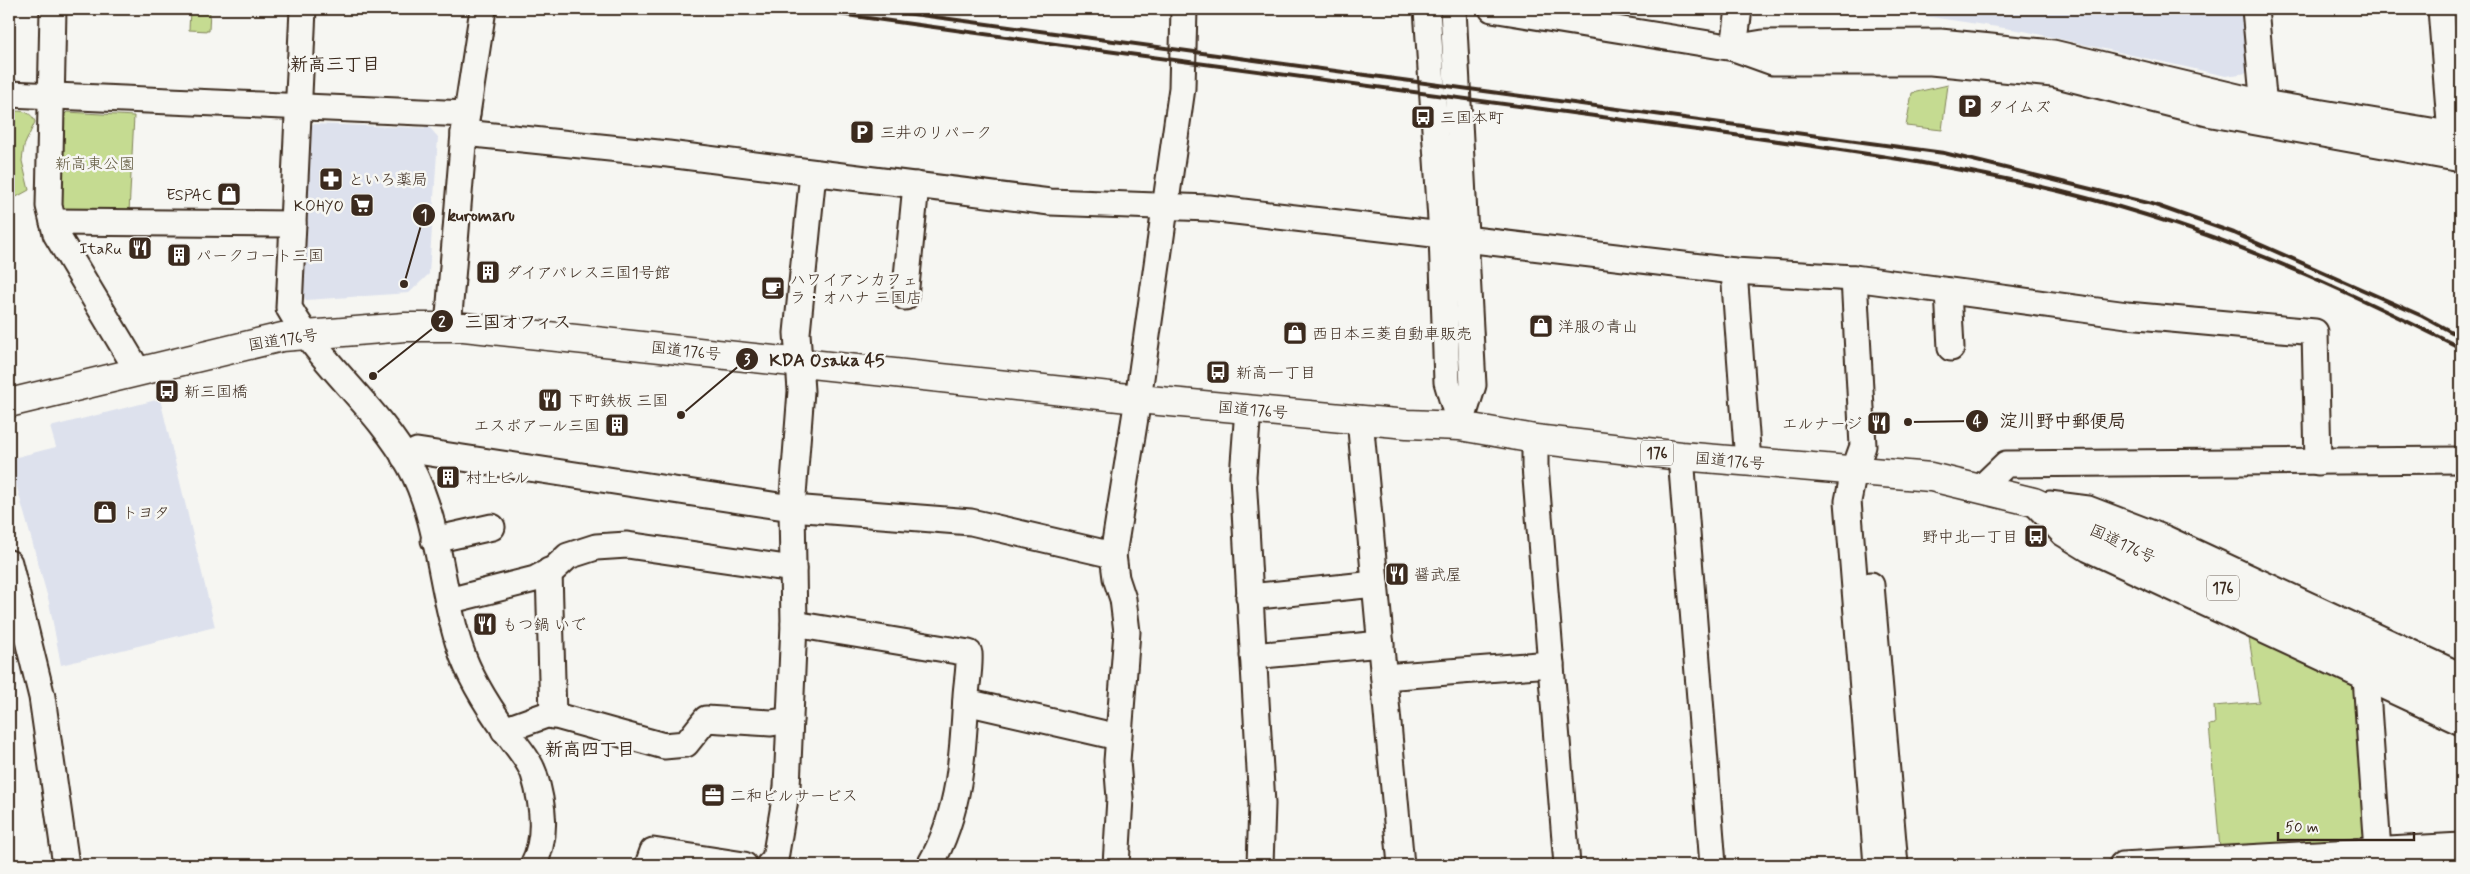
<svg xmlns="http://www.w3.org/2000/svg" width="2470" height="874" font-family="Mynerve,'Klee One',sans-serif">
<rect width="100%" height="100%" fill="#f6f6f2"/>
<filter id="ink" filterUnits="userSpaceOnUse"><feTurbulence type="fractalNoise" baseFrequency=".02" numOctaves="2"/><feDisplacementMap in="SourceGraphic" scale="10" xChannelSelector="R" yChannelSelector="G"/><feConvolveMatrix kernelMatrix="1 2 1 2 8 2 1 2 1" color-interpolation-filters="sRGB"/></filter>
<g filter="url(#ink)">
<g fill="#dde1ed">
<path d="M1892,9H2242L2247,73L2226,76L2024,31L1891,11Z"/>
<path d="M313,124L430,128L438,137L429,274L409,293L306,300L299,293L305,132Z"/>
<path d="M160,399L215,627L61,665L49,602L9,459L56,447L50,427Z"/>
</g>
<g fill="#c5db91" stroke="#808258">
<path d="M190,9H210L209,31L189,30Z"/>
<path d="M1948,85L1942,130L1906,126L1912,93Z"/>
<path d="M9,111C20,111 31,110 35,122L24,146L22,161L29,190L9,201Z"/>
<path d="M67,112L134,116L129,213H64L56,206L60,119Z"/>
<path d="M2249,638L2354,684L2366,833L2359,841L2220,849L2209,725L2215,724L2214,706L2259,702Z"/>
</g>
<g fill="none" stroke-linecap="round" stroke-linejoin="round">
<g stroke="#3b2a1e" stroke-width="29">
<g id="minor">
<path d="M53,9L49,206L56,234L138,371"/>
<path d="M303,9L289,308C322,366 378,408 410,466C440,521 440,589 460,648C469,676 487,705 505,730C514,743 529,759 534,774C543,804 548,837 533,865"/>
<path d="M1427,9L1442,235L1447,382L1460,426"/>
<path d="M1453,9L1473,385L1460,426"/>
<path d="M1492,9L1734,48L1773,62H1931L2053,74L2207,113L2461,159"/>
<path d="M2255,9L2265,118"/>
<path d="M2441,9L2451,135L2449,151"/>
<path d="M1739,47L1763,43L1940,42L2053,53L2263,103L2461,136"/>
<path d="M1734,48L1739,9"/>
<path d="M9,94L467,114"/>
<path d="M464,133L668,154L1050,202L1209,208L1442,235"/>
<path d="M53,222L293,224"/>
<path d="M1465,239L1734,271L1854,278L2127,315L2315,332L2318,462"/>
<path d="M1734,271L1748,462"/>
<path d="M1854,278L1863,446L1854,471L1848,501L1877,865"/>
<path d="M1948,291L1951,348"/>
<path d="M905,297L916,185"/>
<path d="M448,327L464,133L483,9"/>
<path d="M1248,409L1243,476L1262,804L1260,865"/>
<path d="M1360,419L1401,865"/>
<path d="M1535,439V466L1567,865"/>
<path d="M1681,456L1713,865"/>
<path d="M404,457L417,451L792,508L971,522L1113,555"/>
<path d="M1981,488L2006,464L2461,460"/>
<path d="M2036,504L2063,533L2089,549L2461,722"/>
<path d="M2049,504L2088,509L2166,539L2461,676"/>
<path d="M434,540L492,527"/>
<path d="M9,563L42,697L66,865"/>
<path d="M549,571L553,716"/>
<path d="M1871,585L1895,865"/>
<path d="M1249,597L1375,584"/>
<path d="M448,601L535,579L554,569L568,556L596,547L627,545L793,569"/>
<path d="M794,624L969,653C970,667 967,681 966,695C963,754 960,813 930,865"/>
<path d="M1253,656L1381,644"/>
<path d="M1384,677L1551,664"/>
<path d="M2366,678L2379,865"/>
<path d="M966,702L1118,737"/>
<path d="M504,730L549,714L664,746L686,744L706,719L771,723L790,720"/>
<path d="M648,865L653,851L744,865"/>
<path d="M769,865L775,859L787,787L794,624L792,508L801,391L797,333L813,173"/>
<path d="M1116,865L1120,798L1117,761L1127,632L1123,599L1116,578L1113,555L1138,399L1182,88L1184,9"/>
<path d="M2122,865L2461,846"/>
</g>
</g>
<g stroke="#3b2a1e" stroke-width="31">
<path id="highway" d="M9,403L282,337L405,327H464L1138,399L1407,424L1460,426L1535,439L1681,456L1931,477L2034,502L2461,697"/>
</g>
<use href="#minor" stroke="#f6f6f2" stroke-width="25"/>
<use href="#highway" stroke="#f6f6f2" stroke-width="28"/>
<g stroke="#3b2a1e" stroke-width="4">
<path d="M803,9C1074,48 1346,82 1617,119C1794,144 1975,162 2146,215C2256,248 2359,297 2461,348"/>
<path d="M876,9L1944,153L2152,204L2234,233L2422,316L2461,337"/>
</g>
</g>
</g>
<defs>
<g id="parking-square" transform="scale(1.25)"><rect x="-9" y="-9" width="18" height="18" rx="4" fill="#3b2a1e" stroke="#f6f6f2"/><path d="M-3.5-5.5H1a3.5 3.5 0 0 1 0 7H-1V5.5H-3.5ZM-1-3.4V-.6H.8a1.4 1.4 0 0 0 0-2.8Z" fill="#fff"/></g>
<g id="bus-square" transform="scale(1.25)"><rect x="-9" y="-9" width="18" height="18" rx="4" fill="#3b2a1e" stroke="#f6f6f2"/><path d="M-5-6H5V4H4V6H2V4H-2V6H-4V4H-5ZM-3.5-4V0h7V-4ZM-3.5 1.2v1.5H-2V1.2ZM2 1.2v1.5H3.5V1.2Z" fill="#fff"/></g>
<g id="pharmacy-square" transform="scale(1.25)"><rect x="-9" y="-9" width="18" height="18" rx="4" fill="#3b2a1e" stroke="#f6f6f2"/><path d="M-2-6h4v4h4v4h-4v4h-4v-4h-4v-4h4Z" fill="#fff"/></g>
<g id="shop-square" transform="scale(1.25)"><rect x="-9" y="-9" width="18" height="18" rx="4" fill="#3b2a1e" stroke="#f6f6f2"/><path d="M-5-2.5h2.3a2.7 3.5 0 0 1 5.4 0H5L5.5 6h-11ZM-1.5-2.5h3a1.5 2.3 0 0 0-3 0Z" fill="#fff"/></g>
<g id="supermarket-square" transform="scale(1.25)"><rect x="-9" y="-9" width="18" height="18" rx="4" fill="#3b2a1e" stroke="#f6f6f2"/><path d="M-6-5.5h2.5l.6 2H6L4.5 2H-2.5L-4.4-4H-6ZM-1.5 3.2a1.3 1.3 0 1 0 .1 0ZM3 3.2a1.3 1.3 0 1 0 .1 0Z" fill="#fff"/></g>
<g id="restaurant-square" transform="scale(1.25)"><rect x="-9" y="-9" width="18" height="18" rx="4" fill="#3b2a1e" stroke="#f6f6f2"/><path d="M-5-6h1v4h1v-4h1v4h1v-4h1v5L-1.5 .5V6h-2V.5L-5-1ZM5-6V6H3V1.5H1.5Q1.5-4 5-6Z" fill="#fff"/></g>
<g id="building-square" transform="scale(1.25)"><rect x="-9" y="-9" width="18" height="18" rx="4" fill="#3b2a1e" stroke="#f6f6f2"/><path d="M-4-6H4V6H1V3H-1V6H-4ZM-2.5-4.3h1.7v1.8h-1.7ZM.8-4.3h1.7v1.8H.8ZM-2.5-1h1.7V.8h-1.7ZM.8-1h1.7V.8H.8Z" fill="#fff"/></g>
<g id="cafe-square" transform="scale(1.25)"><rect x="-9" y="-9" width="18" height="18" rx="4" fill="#3b2a1e" stroke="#f6f6f2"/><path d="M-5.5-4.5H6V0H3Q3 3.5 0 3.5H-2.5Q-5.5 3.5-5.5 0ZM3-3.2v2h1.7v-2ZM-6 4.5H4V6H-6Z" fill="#fff"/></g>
<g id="office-square" transform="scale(1.25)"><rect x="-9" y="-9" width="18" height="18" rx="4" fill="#3b2a1e" stroke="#f6f6f2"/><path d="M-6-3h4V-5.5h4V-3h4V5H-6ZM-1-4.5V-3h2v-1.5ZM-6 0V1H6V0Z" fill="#fff"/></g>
</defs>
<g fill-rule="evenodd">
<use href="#parking-square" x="1970" y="106"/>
<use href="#bus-square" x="1423" y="117"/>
<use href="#parking-square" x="862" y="132"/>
<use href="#pharmacy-square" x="331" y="179"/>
<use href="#shop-square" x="229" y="194"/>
<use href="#supermarket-square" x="362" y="205"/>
<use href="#restaurant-square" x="140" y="248"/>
<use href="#building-square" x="179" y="255"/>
<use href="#building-square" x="488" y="272"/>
<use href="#cafe-square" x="773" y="288"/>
<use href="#shop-square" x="1541" y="326"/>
<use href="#shop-square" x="1295" y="333"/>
<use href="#bus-square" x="1218" y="372"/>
<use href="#bus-square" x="167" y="391"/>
<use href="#restaurant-square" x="550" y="400"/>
<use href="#restaurant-square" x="1879" y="423"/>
<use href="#building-square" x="617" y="425"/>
<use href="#building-square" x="448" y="477"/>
<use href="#shop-square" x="105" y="512"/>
<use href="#bus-square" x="2036" y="536"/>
<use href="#restaurant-square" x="1397" y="574"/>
<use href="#restaurant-square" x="485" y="624"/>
<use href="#office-square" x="713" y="795"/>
</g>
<g text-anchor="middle" stroke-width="5" stroke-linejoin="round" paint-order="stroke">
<g fill="#f6f6f2" stroke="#73675e" stroke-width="1">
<rect x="1641" y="440.5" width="32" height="25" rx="4"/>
<rect x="2207" y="575.5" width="32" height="25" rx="4"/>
</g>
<g font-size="15" font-weight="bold" fill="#3b2a1e">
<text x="1657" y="458">176</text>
<text x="2223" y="593">176</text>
</g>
<g font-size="16" fill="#3b2a1e" stroke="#f6f6f2" text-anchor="start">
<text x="1988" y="112">タイムズ</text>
<text x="1440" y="123">三国本町</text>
<text x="880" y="138">三井のリパーク</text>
<text x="348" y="185">といろ薬局</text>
<text x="212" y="200" text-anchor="end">ESPAC</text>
<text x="344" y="211" text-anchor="end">KOHYO</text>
<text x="122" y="254" text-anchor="end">ItaRu</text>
<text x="196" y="261">パークコート三国</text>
<text x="506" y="278">ダイアパレス三国1号館</text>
<text x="790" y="285">ハワイアンカフェ<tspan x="790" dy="18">ラ・オハナ 三国店</tspan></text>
<text x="1558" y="332">洋服の青山</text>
<text x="1312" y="339">西日本三菱自動車販売</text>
<text x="1236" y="378">新高一丁目</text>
<text x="184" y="397">新三国橋</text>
<text x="568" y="406">下町鉄板 三国</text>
<text x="1862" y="429" text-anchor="end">エルナージ</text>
<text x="600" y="431" text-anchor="end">エスポアール三国</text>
<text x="466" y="483">村上ビル</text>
<text x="122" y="518">トヨタ</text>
<text x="2018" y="542" text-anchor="end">野中北一丁目</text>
<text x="1414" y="580">醤武屋</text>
<text x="502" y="630">もつ鍋 いで</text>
<text x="730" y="801">二和ビルサービス</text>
</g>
<g font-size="16" fill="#5e563b" stroke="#f6f6f2">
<text x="95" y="169">新高東公園</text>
</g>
<g font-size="16" fill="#3b2a1e" stroke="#f6f6f2">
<text transform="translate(283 339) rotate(-9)" y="6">国道176号</text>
<text transform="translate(686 350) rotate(6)" y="6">国道176号</text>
<text transform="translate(1253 409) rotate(5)" y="6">国道176号</text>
<text transform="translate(1730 460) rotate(5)" y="6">国道176号</text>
<text transform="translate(2123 543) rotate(25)" y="6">国道176号</text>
</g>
<g font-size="18" font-weight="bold" fill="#3b2a1e" stroke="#f6f6f2">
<text x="335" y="70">新高三丁目</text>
<text x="590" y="755">新高四丁目</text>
</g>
</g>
<path fill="none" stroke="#3b2a1e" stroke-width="2" d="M404 284L424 215M373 376L442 321M681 415L747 359M1908 422L1977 421"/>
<g fill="#3b2a1e" stroke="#f6f6f2" stroke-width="2">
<circle cx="404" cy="284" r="5"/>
<circle cx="373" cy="376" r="5"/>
<circle cx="681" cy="415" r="5"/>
<circle cx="1908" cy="422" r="5"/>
<circle cx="424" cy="215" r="12"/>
<circle cx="442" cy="321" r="12"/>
<circle cx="747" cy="359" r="12"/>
<circle cx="1977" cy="421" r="12"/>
</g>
<g font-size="15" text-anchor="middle" font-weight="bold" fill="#fff">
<text x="424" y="220">1</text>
<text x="442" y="327">2</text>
<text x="747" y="365">3</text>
<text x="1977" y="426">4</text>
</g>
<g font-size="18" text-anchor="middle" font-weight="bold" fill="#3b2a1e" stroke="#f6f6f2" stroke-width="5" stroke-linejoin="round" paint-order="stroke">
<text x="481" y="221">kuromaru</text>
<text x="518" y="328">三国オフィス</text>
<text x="827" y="366">KDA Osaka 45</text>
<text x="2063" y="427">淀川野中郵便局</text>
</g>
<rect width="2470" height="874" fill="none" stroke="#f6f6f2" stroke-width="30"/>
<rect x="15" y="15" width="2440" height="844" fill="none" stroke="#3b2a1e" stroke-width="2" filter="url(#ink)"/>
<path d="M2278 832v8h136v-8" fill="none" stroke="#3b2a1e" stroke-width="2.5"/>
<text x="2285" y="832" font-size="15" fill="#3b2a1e" stroke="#f6f6f2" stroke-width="4" paint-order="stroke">50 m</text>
</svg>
